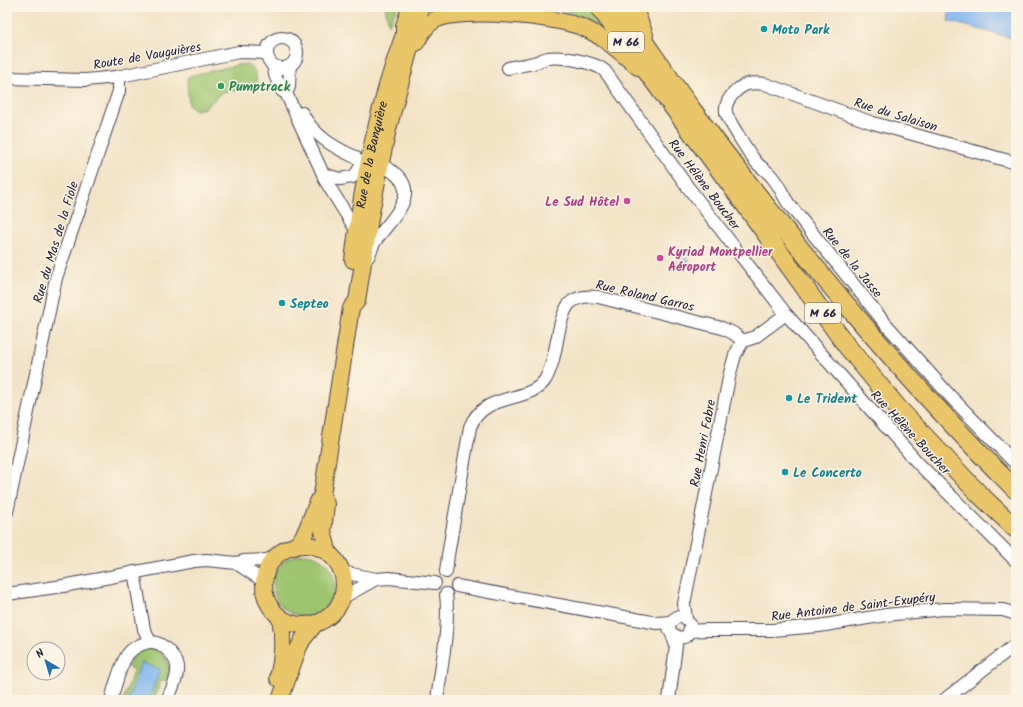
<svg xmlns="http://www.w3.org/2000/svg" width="1023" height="707" font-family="Kalam,sans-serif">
<rect width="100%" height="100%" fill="#fcf5e5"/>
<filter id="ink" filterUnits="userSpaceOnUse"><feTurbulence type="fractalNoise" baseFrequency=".025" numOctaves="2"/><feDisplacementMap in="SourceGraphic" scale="8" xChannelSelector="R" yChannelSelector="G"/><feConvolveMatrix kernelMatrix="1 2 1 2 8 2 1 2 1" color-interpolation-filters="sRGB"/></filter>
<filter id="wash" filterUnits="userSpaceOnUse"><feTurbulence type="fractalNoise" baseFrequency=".012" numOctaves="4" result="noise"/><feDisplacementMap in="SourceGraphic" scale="16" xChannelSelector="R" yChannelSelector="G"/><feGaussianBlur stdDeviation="0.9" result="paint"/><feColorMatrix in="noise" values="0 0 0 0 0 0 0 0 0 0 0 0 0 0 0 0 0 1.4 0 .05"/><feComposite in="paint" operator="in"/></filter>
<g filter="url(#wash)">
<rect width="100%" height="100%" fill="#f3e3c6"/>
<g fill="#9dc570" stroke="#607456">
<path d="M385,7H397L389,25Z"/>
<path d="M551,7H587L606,32C588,19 573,12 551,7Z"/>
<path d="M247,64L255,71L257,81L252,89L222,92L205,108L196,110L189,105L187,82L189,76L237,65Z"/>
<circle cx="304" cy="585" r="31"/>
<path d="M143,648H153L161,653L167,660L170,668L168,682L161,680L154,700H123L134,670L127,667L134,655Z"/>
</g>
<g fill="#82b7f1" stroke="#526c96">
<path d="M950,7H1016V39L948,21Z"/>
<path d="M687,257L690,262L679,270L675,265Z"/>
<path d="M141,663L160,669L149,700H128Z"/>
</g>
</g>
<g filter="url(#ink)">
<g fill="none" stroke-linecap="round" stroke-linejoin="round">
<g stroke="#413f50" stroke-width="14">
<g id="minor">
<circle cx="282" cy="53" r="15"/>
<path d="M273,65L275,75L282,91L286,93L323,174L325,180L356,230"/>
<path d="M508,68C517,66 525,65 533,63C538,62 543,59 548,58C561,56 595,62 605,71L687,186L786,314L918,463L1016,561"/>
<path d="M7,78L86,80L116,77L239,52L267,53"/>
<path d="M286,93L289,87L290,66"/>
<path d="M302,113C313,135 333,147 355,157"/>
<path d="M1016,163L873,123L765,84C752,82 743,83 734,93C729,98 725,105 726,112C727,119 751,156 756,162C761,168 768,171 772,177C779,185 783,195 788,203L884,322L950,396L1016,464"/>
<path d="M323,174L340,179L352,177L357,173L361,165L368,157"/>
<path d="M368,257C370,253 372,247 374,243C389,219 428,192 387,168"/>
<path d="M7,512L56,278L119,91V77"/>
<path d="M236,563L265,582"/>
<path d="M134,572L144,629L150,642"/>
<path d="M342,572L376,579L389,578L435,583"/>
<path d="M446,572L448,555L470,427C484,391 529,404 545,380C554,365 556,343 560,326C562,319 564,310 569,304C577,296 589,296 598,297L722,328L733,333L743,341"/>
<path d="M457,586L657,623L671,622"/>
<path d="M7,594L63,586L194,561L207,560L236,563L244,561L266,560L276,557"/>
<path d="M342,598L376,579"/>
<path d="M677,617C652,631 694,651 690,624"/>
<path d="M686,619L684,604L730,373L735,355L743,341L755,337L786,314"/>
<path d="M689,631L706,630H772L819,626L886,615L944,609L1003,610L1016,614"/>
<path d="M111,700C114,689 122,661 128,654C132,648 142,643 150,642C162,641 179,658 177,671C177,680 171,691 167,700"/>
<path d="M437,700C441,667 450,627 446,594"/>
<path d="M669,700L676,646L672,634"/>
<path d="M944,700L1016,644"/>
</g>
</g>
<g stroke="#413f50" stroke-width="18">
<g id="major">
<path d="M634,7L645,35"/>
<path d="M404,35V26L410,7"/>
<path d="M416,43C421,34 426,25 435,20C461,7 557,16 584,28C604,37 621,53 638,67"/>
<path id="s1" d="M353,260C362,185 377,108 403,37"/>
<path d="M322,495L326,504L323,531L329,554"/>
<circle cx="304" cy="585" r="40"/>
<path d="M294,547C310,534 310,512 322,495L351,308L357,301L370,218L379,171L388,129L421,7"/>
<path d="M278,678C283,657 284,638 280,617"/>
<path d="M280,700L298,649L303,639L316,623"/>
</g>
</g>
<g stroke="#413f50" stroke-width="20">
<g id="highway">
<path d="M599,7L741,199L846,345L898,408L978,493L1016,529"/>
<path d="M619,7C643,40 666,74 690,107C791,241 897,372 1016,490"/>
</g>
</g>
<use href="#minor" stroke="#fff" stroke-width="12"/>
<use href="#major" stroke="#e9c769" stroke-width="16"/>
<use href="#highway" stroke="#e9c769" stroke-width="18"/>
</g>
</g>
<g fill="#0f9aa8" stroke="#fcf5e5" stroke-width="1.5">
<circle cx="764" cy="29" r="4"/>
<circle cx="282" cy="303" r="4"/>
<circle cx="789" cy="398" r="4"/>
<circle cx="785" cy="472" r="4"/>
</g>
<circle fill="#2e9e5b" stroke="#fcf5e5" stroke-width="1.5" cx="221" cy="86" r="4"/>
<g fill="#d1479c" stroke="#fcf5e5" stroke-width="1.5">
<circle cx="627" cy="201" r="4"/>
<circle cx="660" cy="258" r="4"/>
</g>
<g text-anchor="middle" stroke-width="3" stroke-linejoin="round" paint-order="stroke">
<g fill="#fcf5e5" stroke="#63616e" stroke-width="1">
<rect x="608" y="32" width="36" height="20" rx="3"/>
<rect x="805" y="303" width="36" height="20" rx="3"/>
</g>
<g font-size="12" font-weight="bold" fill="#22223b">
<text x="626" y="46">M 66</text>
<text x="823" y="317">M 66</text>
</g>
<g font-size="13" font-weight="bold" fill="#0d838f" stroke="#fcf5e5" text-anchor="start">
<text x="772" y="34">Moto Park</text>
<text x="290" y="308">Septeo</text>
<text x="797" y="403">Le Trident</text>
<text x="793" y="477">Le Concerto</text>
</g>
<g font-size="13" fill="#22223b" stroke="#fcf5e5">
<text transform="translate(147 55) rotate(-10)" y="5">Route de Vauguières</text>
<text transform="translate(896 114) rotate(17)" y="5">Rue du Salaison</text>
<text dy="5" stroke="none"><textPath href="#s1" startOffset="107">Rue de la Banquière</textPath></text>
<text transform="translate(705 184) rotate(53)" y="5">Rue Hélène Boucher</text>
<text transform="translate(55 242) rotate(-73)" y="5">Rue du Mas de la Fiole</text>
<text transform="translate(853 262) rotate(51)" y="5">Rue de la Jasse</text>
<text transform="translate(645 295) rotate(13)" y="5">Rue Roland Garros</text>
<text transform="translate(911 432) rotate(47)" y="5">Rue Hélène Boucher</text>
<text transform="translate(702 443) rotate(-79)" y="5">Rue Henri Fabre</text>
<text transform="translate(853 606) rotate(-7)" y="5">Rue Antoine de Saint-Exupéry</text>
</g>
<g font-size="13" font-weight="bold" fill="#27864d" stroke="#fcf5e5" text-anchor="start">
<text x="229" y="91">Pumptrack</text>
</g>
<g font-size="13" font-weight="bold" fill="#b23c85" stroke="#fcf5e5" text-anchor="end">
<text x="619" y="206">Le Sud Hôtel</text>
<text x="668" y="256" text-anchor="start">Kyriad Montpellier<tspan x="668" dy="15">Aéroport</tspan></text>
</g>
</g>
<rect width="1023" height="707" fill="none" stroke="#fcf5e5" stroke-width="24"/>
<g transform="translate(46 661) rotate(322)"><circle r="19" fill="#fcf5e5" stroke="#a5a1a1"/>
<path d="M0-3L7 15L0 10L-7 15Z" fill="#1f6fb2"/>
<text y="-6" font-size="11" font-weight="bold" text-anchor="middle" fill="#22223b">N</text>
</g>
</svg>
